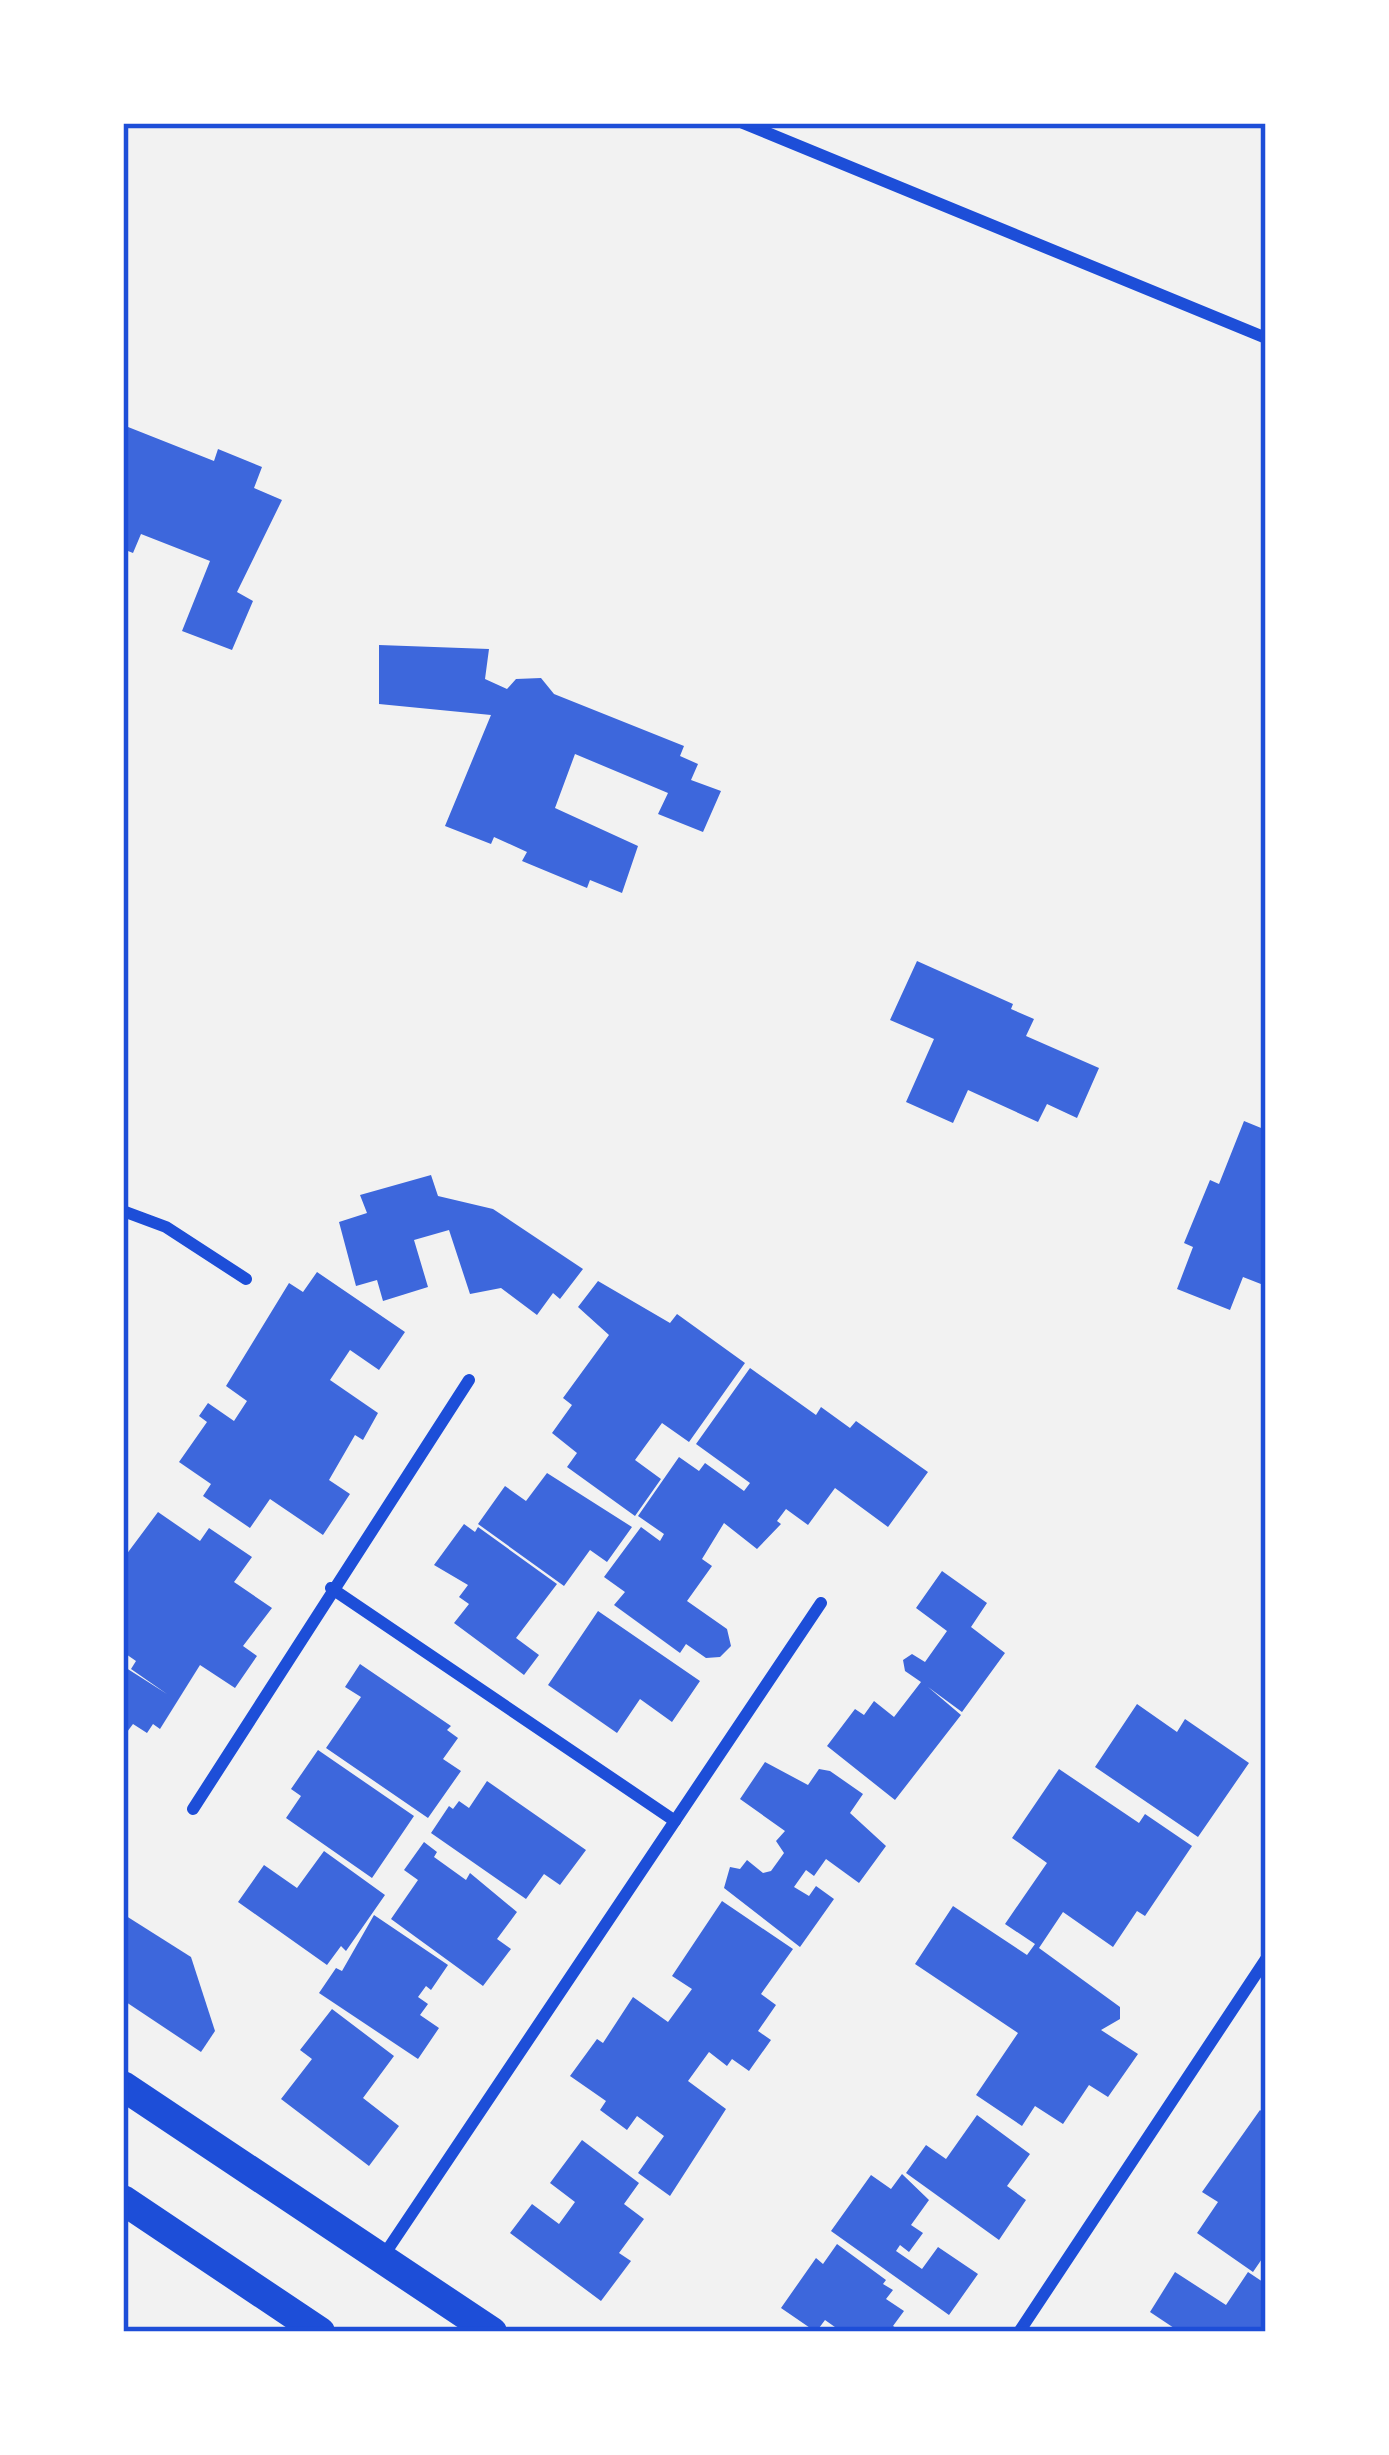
<svg xmlns="http://www.w3.org/2000/svg" width="1389" height="2455" font-family="'Roboto Serif',serif">
<rect width="100%" height="100%" fill="#f2f2f2"/>
<g fill="#3d67dc">
<path d="M123,425L214,461L218,449L262,467L254,488L282,500L237,592L253,601L232,650L182,631L210,561L141,534L133,553L123,549Z"/>
<path d="M379,645L489,649L485,679L507,689L516,679L541,678L554,694L684,746L680,756L698,764L691,780L721,791L703,832L658,814L668,793L575,754L555,808L638,846L622,893L590,880L587,888L522,861L527,852L494,837L491,844L445,826L491,715L379,704Z"/>
<path d="M917,961L1013,1004L1011,1009L1034,1019L1026,1036L1099,1068L1077,1118L1047,1104L1038,1122L968,1090L953,1123L906,1102L934,1039L890,1020Z"/>
<path d="M1244,1121L1266,1130V1286L1243,1277L1230,1310L1177,1289L1193,1247L1184,1243L1210,1180L1219,1184Z"/>
<path d="M431,1175L438,1196L493,1209L583,1269L560,1299L553,1293L537,1315L501,1288L470,1294L449,1230L414,1240L428,1287L383,1301L377,1280L356,1286L339,1222L367,1213L360,1195Z"/>
<path d="M317,1272L405,1332L379,1370L350,1350L330,1380L378,1413L363,1440L355,1435L329,1480L350,1494L323,1535L270,1499L250,1528L203,1496L211,1484L179,1462L207,1422L199,1416L208,1403L234,1421L247,1401L226,1386L289,1283L303,1292Z"/>
<path d="M598,1281L670,1323L677,1314L745,1363L689,1442L662,1423L635,1460L661,1479L635,1516L567,1467L577,1453L552,1433L572,1405L563,1398L609,1335L578,1307Z"/>
<path d="M750,1368L816,1415L821,1407L850,1428L856,1421L928,1472L888,1527L835,1488L808,1525L786,1509L777,1521L781,1524L757,1549L724,1523L702,1559L712,1566L687,1601L727,1629L731,1646L720,1657L706,1658L686,1644L680,1653L614,1605L625,1592L604,1577L641,1527L660,1541L664,1534L638,1516L679,1457L699,1471L705,1463L744,1491L750,1483L696,1444Z"/>
<path d="M547,1473L632,1527L607,1562L590,1550L564,1586L478,1524L505,1486L526,1501Z"/>
<path d="M158,1512L200,1541L209,1528L252,1557L234,1582L272,1608L243,1646L257,1656L235,1688L200,1665L160,1729L153,1724L147,1733L133,1724L127,1732L123,1666L167,1694L131,1669L136,1661L123,1652V1559Z"/>
<path d="M464,1524L475,1532L478,1527L557,1584L516,1638L539,1655L524,1675L454,1623L469,1604L459,1597L468,1585L434,1565Z"/>
<path d="M942,1571L987,1603L971,1627L1005,1653L962,1712L928,1687L961,1715L895,1800L827,1746L855,1709L864,1715L874,1701L894,1717L921,1682L905,1671L903,1660L912,1654L925,1662L947,1631L916,1608Z"/>
<path d="M598,1611L700,1681L672,1722L640,1699L617,1733L548,1685Z"/>
<path d="M360,1664L451,1726L447,1730L458,1738L443,1759L461,1771L428,1818L326,1748L361,1697L345,1687Z"/>
<path d="M1137,1704L1177,1732L1185,1719L1249,1763L1198,1837L1095,1767Z"/>
<path d="M318,1750L414,1816L372,1878L286,1818L301,1796L291,1789Z"/>
<path d="M765,1762L808,1785L819,1769L830,1771L863,1794L850,1813L886,1846L859,1883L826,1859L814,1876L806,1870L794,1887L809,1896L816,1886L834,1899L800,1947L724,1888L730,1867L740,1869L747,1860L763,1873L771,1871L784,1853L776,1841L785,1831L740,1799Z"/>
<path d="M1059,1769L1139,1823L1145,1814L1192,1846L1145,1916L1137,1911L1113,1947L1063,1912L1039,1948L1120,2007V2019L1101,2030L1138,2054L1108,2097L1089,2085L1063,2124L1035,2106L1022,2126L976,2095L1018,2033L915,1964L953,1906L1027,1955L1035,1944L1005,1924L1047,1863L1012,1838Z"/>
<path d="M487,1781L586,1850L560,1885L544,1874L526,1899L431,1833L449,1806L453,1809L459,1801L469,1808Z"/>
<path d="M424,1842L437,1852L434,1857L466,1880L470,1873L517,1912L497,1939L511,1949L483,1986L391,1919L418,1880L404,1870Z"/>
<path d="M324,1851L385,1895L346,1951L341,1946L327,1965L238,1902L264,1865L297,1888Z"/>
<path d="M722,1901L793,1949L761,1994L776,2005L758,2031L771,2040L749,2071L732,2059L727,2066L709,2052L688,2081L726,2109L670,2196L638,2173L664,2136L637,2116L627,2130L600,2110L606,2101L570,2076L597,2039L603,2043L633,1997L668,2022L692,1989L672,1976Z"/>
<path d="M123,1914L191,1957L215,2031L201,2052L123,2000Z"/>
<path d="M374,1915L448,1965L431,1990L426,1986L418,1997L428,2004L420,2015L439,2028L418,2059L319,1993L336,1968L342,1971Z"/>
<path d="M332,2009L394,2056L363,2098L399,2126L369,2166L281,2099L312,2059L300,2050Z"/>
<path d="M1260,2110L1266,2115V2253L1253,2272L1197,2233L1218,2202L1202,2192Z"/>
<path d="M977,2115L1030,2154L1007,2186L1026,2200L999,2240L906,2173L926,2145L946,2159Z"/>
<path d="M582,2140L639,2183L624,2204L644,2219L619,2253L631,2261L601,2301L510,2233L532,2204L559,2224L575,2202L550,2183Z"/>
<path d="M902,2174L929,2200L911,2225L923,2233L909,2252L900,2245L896,2251L922,2269L938,2247L978,2274L949,2315L831,2231L871,2175L891,2189Z"/>
<path d="M837,2244L886,2280L883,2284L893,2290L886,2299L904,2311L893,2326L902,2332H842L825,2320L816,2332L781,2308L816,2258L823,2264Z"/>
<path d="M1175,2272L1226,2305L1248,2272L1266,2284V2332H1180L1150,2312Z"/>
</g>
<g fill="none" stroke-linecap="round" stroke-linejoin="round">
<g stroke="#1d4ed8" stroke-width="12">
<path d="M743,123L1266,338"/>
<path d="M123,1211L166,1227L246,1279"/>
<path d="M331,1588L675,1821"/>
<path d="M193,1809L469,1380"/>
<path d="M382,2258L821,1603"/>
<path d="M1019,2332L1266,1959"/>
</g>
<g stroke="#1d4ed8" stroke-width="30">
<path d="M123,2086L492,2332"/>
<path d="M123,2200L320,2332"/>
</g>
</g>
<rect width="1389" height="2455" fill="none" stroke="#ffffff" stroke-width="252"/>
<rect x="126" y="126" width="1137" height="2203" fill="none" stroke="#1d4ed8" stroke-width="4.5"/>
</svg>
